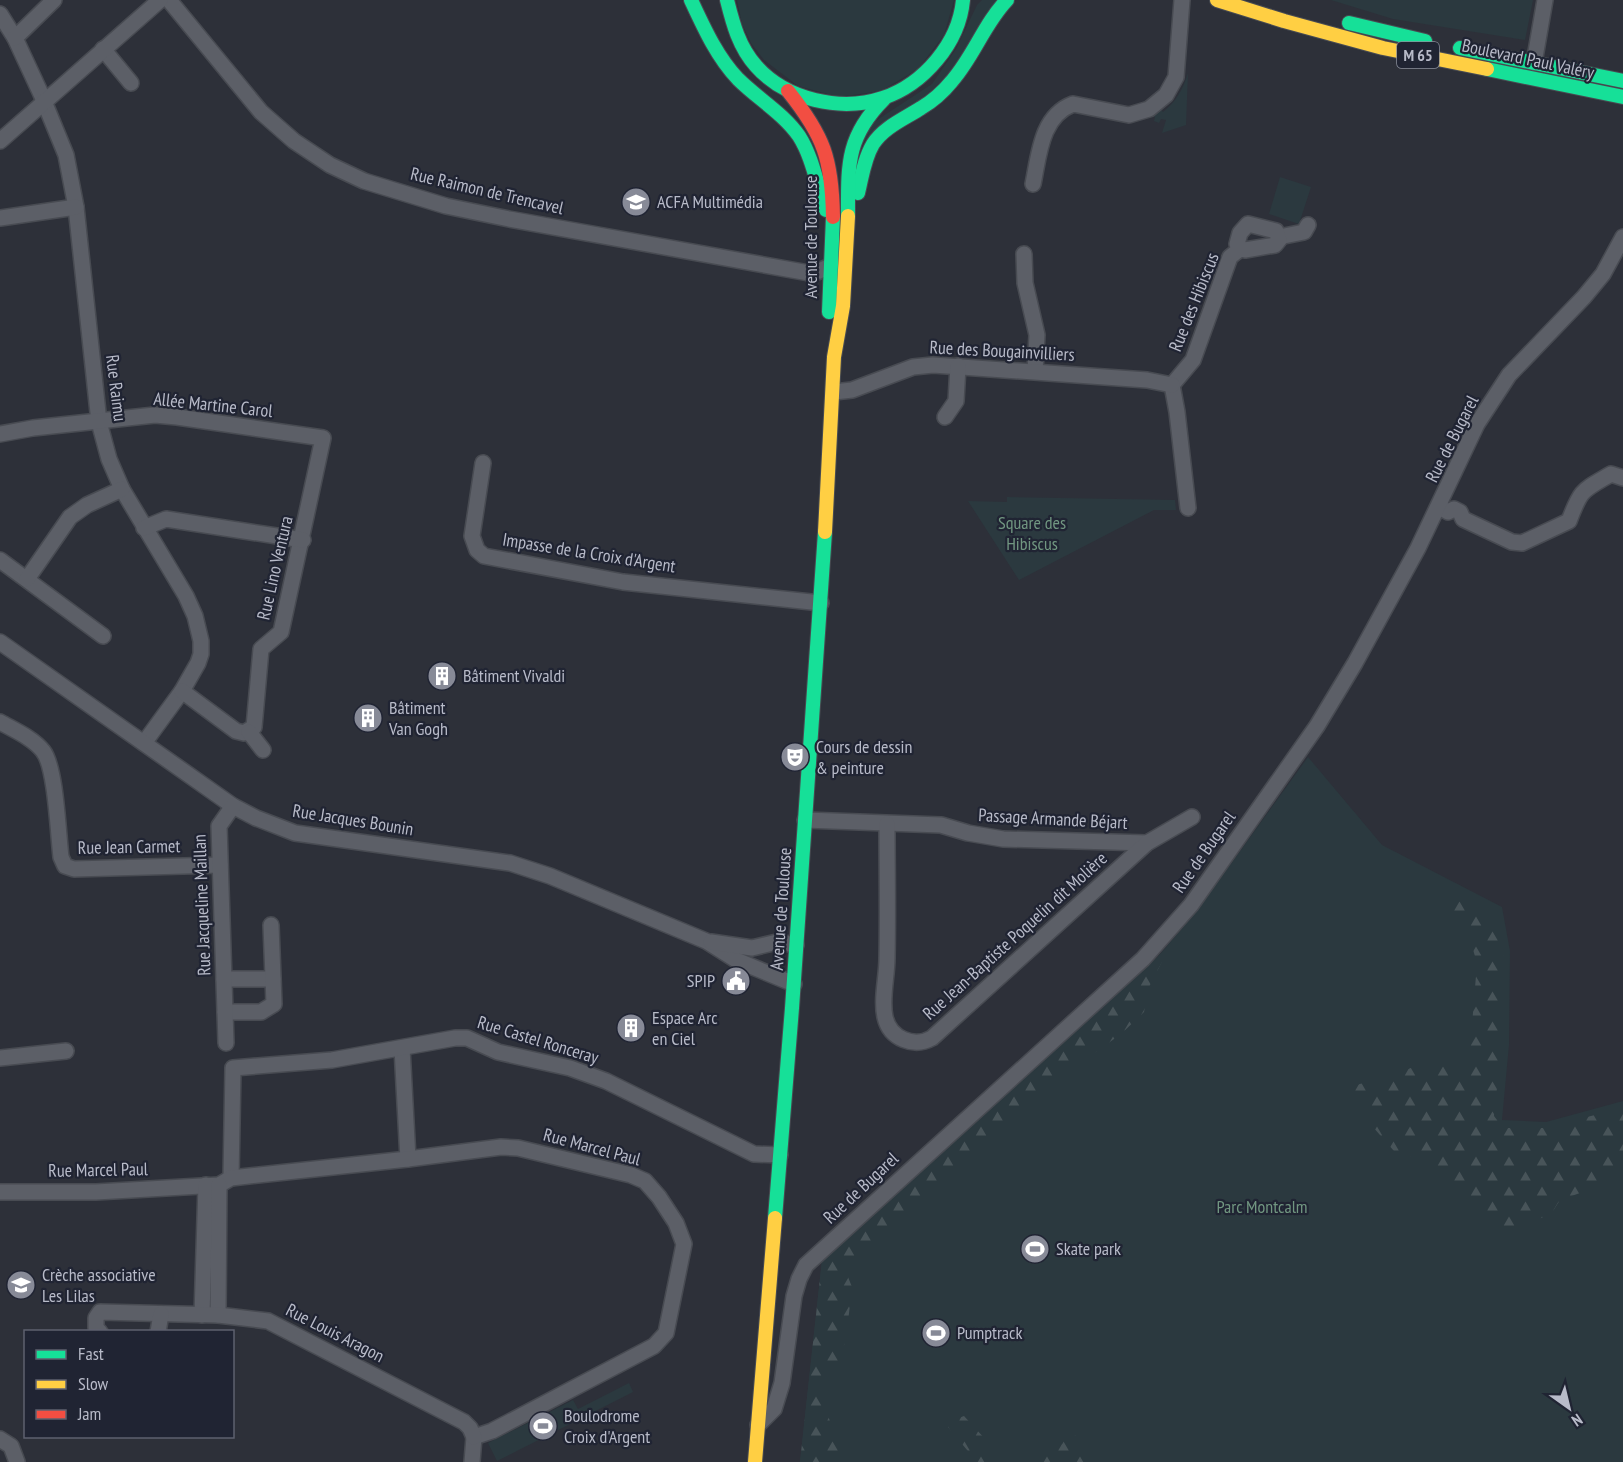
<svg xmlns="http://www.w3.org/2000/svg" width="1623" height="1462" font-family="'PT Sans Narrow',sans-serif">
<defs>
<pattern id="forest-firs" width="22" height="20" patternUnits="userSpaceOnUse" patternTransform="scale(1.5)"><rect width="22" height="20" fill="#2b393f"/><path d="M5 1l3.5 6h-7zM16 11l3.5 6h-7z" fill="#485459"/></pattern>
</defs>
<rect width="100%" height="100%" fill="#2d3039"/>
<g fill="#2b393f">
<path d="M737,0H954L944,35L918,69L881,91L839,97L798,86L764,60L751,43L742,24Z"/>
<path d="M982,0H1002L951,77L859,145L874,122L932,84L956,49L977,5Z"/>
<path d="M1331,0H1533L1525,40L1393,19Z"/>
<path d="M1188,73L1186,125L1162,133L1166,120L1161,119L1159,123L1154,121L1155,117L1152,115L1159,108L1163,112C1176,102 1183,89 1188,73Z"/>
<path d="M1280,177L1311,187L1299,224L1269,214Z"/>
<path d="M1007,497L1175,500L1176,510H1154L1019,580L968,501L1007,502Z"/>
<path d="M1308,757L1382,845L1502,907L1510,951L1509,1045L1502,1120L1546,1122L1623,1101V1462H800L822,1260L1155,960L1196,912Z"/>
<path d="M629,1383L633,1392L497,1461L488,1443L573,1400L578,1409Z"/>
</g>
<g fill="url(#forest-firs)">
<path d="M1448,900L1464,902L1493,916L1504,951L1501,1050L1494,1116L1503,1128H1543L1623,1108V1164L1580,1193L1560,1200L1551,1214L1509,1231L1496,1225L1473,1197L1453,1190L1433,1164L1394,1151L1373,1127L1350,1087L1406,1070L1427,1061L1468,1075L1477,963L1469,936L1452,918Z"/>
<path d="M1171,944L1148,989L1144,1012L1121,1034L1051,1084L982,1148L938,1183L889,1235L872,1243L852,1264L848,1277L852,1287C849,1311 847,1342 839,1364C831,1384 824,1385 826,1409L843,1462H800L822,1260L1128,985Z"/>
<path d="M964,1416L986,1440L991,1456L997,1462H977L948,1427L950,1421Z"/>
<path d="M1070,1433L1076,1436L1098,1462H1075L1067,1453L1056,1462H1038L1063,1443L1065,1436Z"/>
</g>
<g fill="none" stroke-linecap="round" stroke-linejoin="round">
<g stroke="#484b52" stroke-width="18">
<g id="street">
<path d="M169,0L261,112L294,141L330,165L364,181L446,206L509,219L809,273L817,272L830,266"/>
<path d="M0,14L15,38L41,94L66,155L76,207L99,422L109,459L122,489L186,596L195,616L201,641V654L198,663L182,691L144,743"/>
<path d="M15,38L54,0"/>
<path d="M103,49L131,83"/>
<path d="M1534,63L1545,0"/>
<path d="M0,141L160,0"/>
<path d="M1033,184C1039,155 1041,116 1073,104L1129,115L1149,109L1166,95L1176,77L1182,0"/>
<path d="M0,218L76,207"/>
<path d="M1279,237L1304,232L1308,225"/>
<path d="M1024,254L1025,283L1037,335L1035,371"/>
<path d="M1172,385L1193,360L1230,257L1240,249L1245,250L1275,245L1279,240L1276,231L1248,224L1240,233L1237,244L1240,249"/>
<path d="M1172,385L1177,412L1188,508"/>
<path d="M834,392L852,390L913,367L933,365L1147,380L1172,385"/>
<path d="M945,417L956,401L958,366"/>
<path d="M0,434L33,428L155,415L177,417L323,438L281,632L261,649L254,727L244,733L236,731L182,691"/>
<path d="M483,463L472,536L477,550L484,556L623,582L821,603"/>
<path d="M1439,507L1448,512L1454,509L1460,512L1463,519L1512,542L1522,543L1569,521C1581,489 1582,491 1611,474L1623,478"/>
<path d="M144,528L166,519L303,540"/>
<path d="M0,560L103,636"/>
<path d="M27,579L70,517L87,505L122,489"/>
<path d="M0,642L233,806L256,818L295,833L510,863L550,876L706,941L736,960L794,984"/>
<path d="M0,722C14,730 33,738 43,751C56,767 58,834 61,857L65,866L74,869L220,865"/>
<path d="M249,732L263,750"/>
<path d="M805,820L941,825L968,833L1003,839L1147,843"/>
<path d="M887,824C887,869 888,913 887,958C887,977 881,999 885,1017C890,1039 914,1048 932,1038L1147,843L1192,817"/>
<path d="M711,942L752,948L777,942L796,945"/>
<path d="M224,979H273"/>
<path d="M225,1012H261L274,1004L271,925"/>
<path d="M226,1043L219,826L233,806"/>
<path d="M402,1048L408,1159"/>
<path d="M0,1058L66,1051"/>
<path d="M231,1178L233,1068L332,1060L455,1038H467L498,1052L570,1068L606,1081L754,1154L780,1155"/>
<path d="M0,1192H96L219,1185L231,1178L408,1159L501,1147L518,1148L631,1175L645,1181L659,1197L676,1223L684,1244L666,1333L654,1346L492,1431L474,1437L472,1462"/>
<path d="M202,1315L206,1185"/>
<path d="M218,1315L219,1185"/>
<path d="M100,1332L96,1328V1318L100,1312L218,1315L268,1321L464,1422L470,1428L474,1437"/>
<path d="M158,1332L161,1314"/>
<path d="M758,1425L774,1409L782,1383L794,1296L799,1279L806,1265L1143,959L1191,905L1317,726L1355,663L1418,548L1477,424L1509,375L1584,297L1603,274L1623,237"/>
<path d="M0,1439L11,1446L17,1462"/>
</g>
</g>
<g stroke="#484b52" stroke-width="16">
<g id="fast">
<path d="M691,0C704,28 717,57 738,79C758,99 783,113 799,136C813,158 817,186 826,210"/>
<path d="M727,0C733,24 739,47 756,66C786,100 841,112 883,98C924,84 959,43 963,0"/>
<path d="M1349,23L1425,41"/>
<path d="M1460,48L1623,81"/>
<path d="M1487,69L1623,97"/>
<path d="M858,193C862,177 864,159 873,144C884,127 904,119 921,108C933,101 943,92 952,81C974,56 984,24 1007,0"/>
<path d="M848,216C848,165 846,137 884,99"/>
<path d="M829,312L833,217"/>
<path d="M775,1218L792,1008L825,532"/>
</g>
</g>
<g stroke="#484b52" stroke-width="16">
<g id="slow">
<path d="M1217,0L1284,21L1383,48L1487,69"/>
<path d="M825,532L834,357L843,306L848,216"/>
<path d="M755,1462L775,1218"/>
</g>
</g>
<g stroke="#484b52" stroke-width="16">
<path id="jam" d="M788,91C824,136 832,159 833,217"/>
</g>
<use href="#street" stroke="#5c5f67" stroke-width="15"/>
<use href="#fast" stroke="#16e098" stroke-width="14"/>
<use href="#slow" stroke="#ffcf43" stroke-width="14"/>
<use href="#jam" stroke="#f24e42" stroke-width="14"/>
</g>
<defs>
<g id="university-disc" transform="scale(1.5)"><circle r="9.5" fill="#878a97" stroke="#202433"/><path d="M0-5L7-2L0 1L-7-2ZM-4 1L0 2.5L4 1V4Q0 6-4 4Z" fill="#fff"/></g>
<g id="building-disc" transform="scale(1.5)"><circle r="9.5" fill="#878a97" stroke="#202433"/><path d="M-4-6H4V6H1V3H-1V6H-4ZM-2.5-4.3h1.7v1.8h-1.7ZM.8-4.3h1.7v1.8H.8ZM-2.5-1h1.7V.8h-1.7ZM.8-1h1.7V.8H.8Z" fill="#fff"/></g>
<g id="theatre-disc" transform="scale(1.5)"><circle r="9.5" fill="#878a97" stroke="#202433"/><path d="M-5-5.5Q0-4 5-5.5V0Q5 5 0 6Q-5 5-5 0ZM-3.3-2.5H-1v1.5H-3.3ZM1-2.5H3.3v1.5H1ZM-2.8 1Q0 5.5 2.8 1Z" fill="#fff"/></g>
<g id="civic-disc" transform="scale(1.5)"><circle r="9.5" fill="#878a97" stroke="#202433"/><path d="M-.6-6.5H3V-4.5H.6V-3L4-1V1h2V6H-6V1h2V-1L-.6-3ZM-1.2 2.5V6h2.4V2.5Z" fill="#fff"/></g>
<g id="stadium-disc" transform="scale(1.5)"><circle r="9.5" fill="#878a97" stroke="#202433"/><path d="M0-5a6.5 5 0 1 0 0 10a6.5 5 0 1 0 0-10ZM-3.5-1.8h7v3.6h-7Z" fill="#fff"/></g>
<g id="school-disc" transform="scale(1.5)"><circle r="9.5" fill="#878a97" stroke="#202433"/><path d="M0-5L7-2L0 1L-7-2ZM-4 1L0 2.5L4 1V4Q0 6-4 4Z" fill="#fff"/></g>
</defs>
<g fill-rule="evenodd">
<use href="#university-disc" x="636" y="202"/>
<use href="#building-disc" x="442" y="676"/>
<use href="#building-disc" x="368" y="718"/>
<use href="#theatre-disc" x="795" y="757"/>
<use href="#civic-disc" x="736" y="981"/>
<use href="#building-disc" x="631" y="1028"/>
<use href="#stadium-disc" x="1035" y="1249"/>
<use href="#school-disc" x="21" y="1285"/>
<use href="#stadium-disc" x="936" y="1333"/>
<use href="#stadium-disc" x="543" y="1426"/>
</g>
<g text-anchor="middle" stroke-width="4.5" stroke-linejoin="round" paint-order="stroke">
<rect fill="#202433" stroke="#8a8e9c" stroke-width="1.5" x="1397" y="42" width="42" height="26" rx="4.5"/>
<g font-size="16" font-weight="bold" fill="#b8bbc9">
<text x="1418" y="61">M 65</text>
</g>
<g font-size="18" fill="#b8bbc9" stroke="#202433">
<text transform="translate(1528 59) rotate(12)" y="6">Boulevard Paul Valéry</text>
<text transform="translate(487 191) rotate(13)" y="6">Rue Raimon de Trencavel</text>
<text transform="translate(811 237) rotate(-90)" y="6">Avenue de Toulouse</text>
<text transform="translate(1194 302) rotate(-68)" y="6">Rue des Hibiscus</text>
<text transform="translate(1002 351) rotate(3)" y="6">Rue des Bougainvilliers</text>
<text transform="translate(116 388) rotate(83)" y="6">Rue Raimu</text>
<text transform="translate(213 405) rotate(6)" y="6">Allée Martine Carol</text>
<text transform="translate(1452 439) rotate(-63)" y="6">Rue de Bugarel</text>
<text transform="translate(589 553) rotate(9)" y="6">Impasse de la Croix d'Argent</text>
<text transform="translate(275 568) rotate(-77)" y="6">Rue Lino Ventura</text>
<text transform="translate(1053 819) rotate(3)" y="6">Passage Armande Béjart</text>
<text transform="translate(353 820) rotate(9)" y="6">Rue Jacques Bounin</text>
<text transform="translate(129 847) rotate(-1)" y="6">Rue Jean Carmet</text>
<text transform="translate(1204 852) rotate(-55)" y="6">Rue de Bugarel</text>
<text transform="translate(202 905) rotate(-92)" y="6">Rue Jacqueline Maillan</text>
<text transform="translate(781 909) rotate(-86)" y="6">Avenue de Toulouse</text>
<text transform="translate(1015 936) rotate(-42)" y="6">Rue Jean-Baptiste Poquelin dit Molière</text>
<text transform="translate(538 1040) rotate(17)" y="6">Rue Castel Ronceray</text>
<text transform="translate(592 1147) rotate(15)" y="6">Rue Marcel Paul</text>
<text transform="translate(98 1170) rotate(-1)" y="6">Rue Marcel Paul</text>
<text transform="translate(861 1188) rotate(-43)" y="6">Rue de Bugarel</text>
<text transform="translate(335 1333) rotate(27)" y="6">Rue Louis Aragon</text>
</g>
<g font-size="18" fill="#b8bbc9" stroke="#202433" text-anchor="start">
<text x="657" y="208">ACFA Multimédia</text>
<text x="463" y="682">Bâtiment Vivaldi</text>
<text x="389" y="714">Bâtiment<tspan x="389" dy="21">Van Gogh</tspan></text>
<text x="816" y="753">Cours de dessin<tspan x="816" dy="21">&amp; peinture</tspan></text>
<text x="715" y="987" text-anchor="end">SPIP</text>
<text x="652" y="1024">Espace Arc<tspan x="652" dy="21">en Ciel</tspan></text>
<text x="1056" y="1255">Skate park</text>
<text x="42" y="1281">Crèche associative<tspan x="42" dy="21">Les Lilas</tspan></text>
<text x="957" y="1339">Pumptrack</text>
<text x="564" y="1422">Boulodrome<tspan x="564" dy="21">Croix d'Argent</tspan></text>
</g>
<g font-size="18" fill="#719781" stroke="#202433">
<text x="1032" y="529">Square des<tspan x="1032" dy="21">Hibiscus</tspan></text>
<text x="1262" y="1213">Parc Montcalm</text>
</g>
</g>
<rect x="24" y="1330" width="210" height="108" fill="#202433" stroke="#5d606f" stroke-width="1.5"/>
<rect x="36" y="1350" width="30" height="9" fill="#16e098" stroke="#5d606f" stroke-width="1.5"/>
<text x="78" y="1360" font-size="18" fill="#b8bbc9">Fast</text>
<rect x="36" y="1380" width="30" height="9" fill="#ffcf43" stroke="#5d606f" stroke-width="1.5"/>
<text x="78" y="1390" font-size="18" fill="#b8bbc9">Slow</text>
<rect x="36" y="1410" width="30" height="9" fill="#f24e42" stroke="#5d606f" stroke-width="1.5"/>
<text x="78" y="1420" font-size="18" fill="#b8bbc9">Jam</text>
<g transform="translate(1569 1408) rotate(146)" stroke="#202433" stroke-width="4.5" paint-order="stroke">
<path d="M0-4.5L10 22L0 15L-10 22Z" fill="#b8bbc9"/>
<text y="-9" font-size="16" font-weight="bold" text-anchor="middle" fill="#b8bbc9">N</text>
</g>
</svg>
